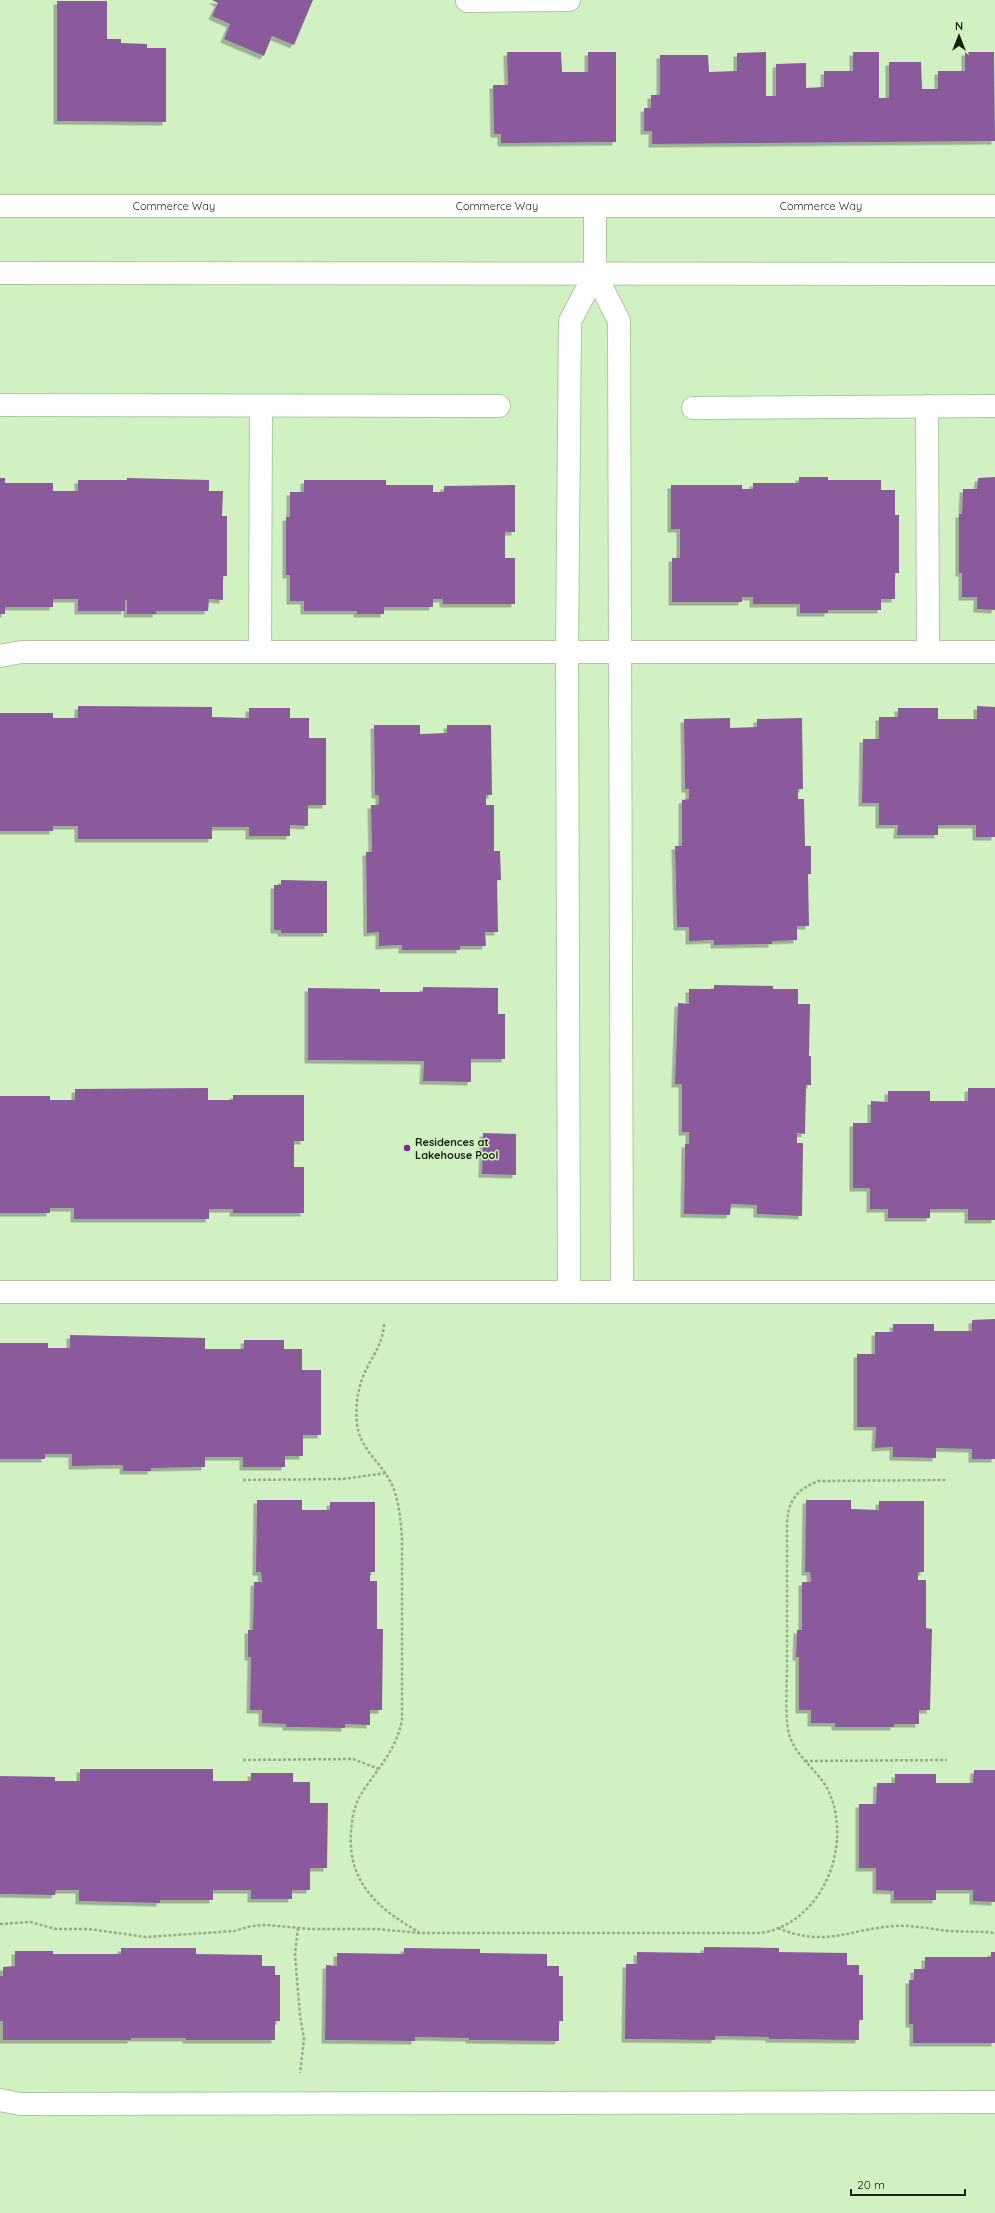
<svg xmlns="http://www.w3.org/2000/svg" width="995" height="2213" font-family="Quicksand,sans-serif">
<defs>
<filter id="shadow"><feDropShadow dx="-3.5" dy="3.5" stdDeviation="0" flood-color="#0004"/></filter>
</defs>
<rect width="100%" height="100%" fill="#d1f1c3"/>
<g fill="#8a5a9d" filter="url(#shadow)">
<path d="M212,0H313L294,45L272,36L264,56L224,39L230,24L212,16L218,3Z"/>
<path d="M57,1H107V39H121V43L147,44V48H166V122L57,121Z"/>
<path d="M507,52H561L562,72H588V52H616V142L501,143V134H494L493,85H508Z"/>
<path d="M766,52V96H776V64L806,63V88L824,87V71H853V52H879V98H889V62H921L922,89H938V71H965V52H994L995,141L652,144V131H644V108H651V95H660V55H708L709,72L737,71V53Z"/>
<path d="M799,477H828V480H881V490H895V515H899V573H895V599H881V610H828V613H800V604H753V597H742V602H672V558H680V529H671V485H742V489H753V483H799Z"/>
<path d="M995,477V610L977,609V597H962V573H959V514H962L963,489H977L978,478Z"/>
<path d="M0,478H5V483H53V491H78V480H127V478L209,480V491H223L222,516H227V576H223V600L209,599L208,611H156V614H127V600H125V611H78V599H53V607H5V614H0Z"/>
<path d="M304,480H386V485H433V492H444V486L515,485V532H505V558H515V604H443V599H433V607H384V614H357V611H304V601H290V575H286V517H290V492H304Z"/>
<path d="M78,706L212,707V717L249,718V708H290V718H309V738H326V805H308V826L290,825V836H249V827H212V839H78V826H53V831H0V713H53V718H78Z"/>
<path d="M977,706L995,707V837H976V825H938V835H897L898,825H879V803H862L863,739H879V717H898V708H938V719H977Z"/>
<path d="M730,718V728L757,727V719L802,718L803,789H798V799H804L805,846H811V874H808L809,926H797V940L772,941V944L714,945V940L689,941V927H677L675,846H682V800L689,799V789H685L684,719Z"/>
<path d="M374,725H420V734L447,733V725H491L492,795H486V805H494V851H500L501,880H497L498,932H485L486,946H460V950H402V945L379,946V932L367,933L366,852H372L371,805H379V795H375Z"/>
<path d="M281,880L327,881V933H281V930H274V885H281Z"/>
<path d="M714,985L773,986V989H798V1004H810L809,1056H811V1085H806L805,1134L797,1133V1143H803L802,1216L757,1214V1205L731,1204L730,1215L684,1214L685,1144H689V1132H682V1084H675L678,1003L689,1004V989H714Z"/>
<path d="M423,987L498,988V1014H505V1059H471V1082L423,1081L424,1061L308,1060V988L380,989V992H423Z"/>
<path d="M208,1088V1100H233V1095H304V1141H294V1167H304V1213H233V1209H209V1219H74V1208H50V1213H0V1096H50V1100H75V1089Z"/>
<path d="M968,1088H995V1220H968V1209H930V1218H888V1209H870V1188H853V1123H871V1101L888,1102V1091H930V1101H968Z"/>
<path d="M483,1133L516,1134V1175L482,1174Z"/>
<path d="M995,1319V1459H972V1449L936,1448V1458L893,1457V1447L875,1448L876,1427H857V1354H875V1332H893V1324H934V1331H972V1320Z"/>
<path d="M70,1335L205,1338V1349H244V1340H284V1349H302V1370H321V1435H303V1456H285V1467H243V1457H205V1467L151,1468V1471H123V1465L72,1466V1454H45V1459H0V1343H48V1348H70Z"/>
<path d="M257,1500H302V1510H330V1502H375V1572H370V1581H377V1629H383L382,1710H370V1725L345,1724V1728L286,1727V1724L262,1723V1710H250L251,1657H248V1630H253L254,1582H262L261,1572H256Z"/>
<path d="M806,1500H851V1509L879,1510V1501H924V1572H918V1580H926V1628L932,1629L930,1710H919V1724H894V1727H835V1723H811V1710H799V1657H796L797,1630H802V1582H811L810,1572H805Z"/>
<path d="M80,1769H213V1781H251V1773H293V1782H310V1803H328L327,1868H310V1890H292V1899H251V1890H213V1900H160V1903L79,1901V1890H56L55,1895L0,1894V1776L55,1777V1781H80Z"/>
<path d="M974,1770H995V1902L973,1901V1890H936V1900H894V1891L876,1890V1868H859V1804H876L877,1783H895V1774H936V1783H973Z"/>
<path d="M704,1947L779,1948V1952L847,1953V1965H859V1975H863V2020H859V2040L769,2039V2037L715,2036V2040L625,2039L626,1964H637V1952L704,1953Z"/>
<path d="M121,1948H196V1954L262,1955V1966H275V1975H280V2021H275V2040H186V2038H131V2040H3V2021H0V1976H3V1967L15,1966V1951H53V1954H121Z"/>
<path d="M404,1948L480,1949V1953L547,1954V1966H559V1976H563V2021H559V2041L469,2040V2038L415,2037V2041L325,2040L326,1965L337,1966V1953L404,1954Z"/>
<path d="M991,1952H995V2043H913V2024H909V1980H914V1969H925V1957H991Z"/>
</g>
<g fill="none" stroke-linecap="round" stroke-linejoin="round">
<g stroke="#abc99d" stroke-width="24">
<g id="minor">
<path d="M467,1L569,0"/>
<path d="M595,206V274L619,321L622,1292"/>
<path d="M0,405L499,406"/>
<path d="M927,406L928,652"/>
<path d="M693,408L995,406"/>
<path d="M260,652L261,406"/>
<path d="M0,656L21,652H995"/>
<path d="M0,1292H995"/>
<path d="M569,1292L567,652L570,321L595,274"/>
<path d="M0,2100L20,2104L995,2102"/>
</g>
</g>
<g stroke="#abc99d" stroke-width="24">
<g id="tertiary">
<path id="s1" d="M0,206H995"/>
<path d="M0,273L995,274"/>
</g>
</g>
<g stroke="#95ae89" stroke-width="2.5" stroke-dasharray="3 2" stroke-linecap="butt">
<path d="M384,1324C383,1342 375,1352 367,1368C358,1385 355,1405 357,1424C360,1448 378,1460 389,1479C399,1496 401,1521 402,1541V1720C396,1750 379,1767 363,1791C355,1803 352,1817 351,1831C347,1882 378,1909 419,1932"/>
<path d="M243,1480L343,1479L386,1473"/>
<path d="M243,1760L353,1759L379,1769"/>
<path d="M805,1761L947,1760"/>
<path d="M0,1924L30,1922L56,1929H89L146,1937L235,1931L251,1926L267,1925L311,1929H377L420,1933H760C823,1924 854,1844 828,1790C817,1768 793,1756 788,1730C785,1709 787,1688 787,1667C787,1619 787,1572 787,1524C788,1501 796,1490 818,1481L946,1480"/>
<path d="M298,1928L295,1954L300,2016L304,2039L300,2073"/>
<path d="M778,1928C825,1948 849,1929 895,1926C913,1925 931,1929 949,1931C965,1932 980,1931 995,1933"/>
</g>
<use href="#minor" stroke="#fff" stroke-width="22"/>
<use href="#tertiary" stroke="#fff" stroke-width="22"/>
</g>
<circle fill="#7b2797" stroke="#d1f1c3" stroke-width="1.5" cx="407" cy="1148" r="4"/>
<g text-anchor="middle" stroke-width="3" stroke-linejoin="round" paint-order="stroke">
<g font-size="11" fill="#162110" stroke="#d1f1c3">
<text dy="4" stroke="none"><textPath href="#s1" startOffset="174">Commerce Way</textPath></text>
<text dy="4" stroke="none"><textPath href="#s1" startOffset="497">Commerce Way</textPath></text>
<text dy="4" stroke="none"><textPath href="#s1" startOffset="821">Commerce Way</textPath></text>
</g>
<g font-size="11" font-weight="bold" fill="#162110" stroke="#d1f1c3" text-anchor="start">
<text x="415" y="1146">Residences at<tspan x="415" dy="13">Lakehouse Pool</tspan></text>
</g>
</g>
<g transform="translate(959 36)" stroke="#d1f1c3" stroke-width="3" paint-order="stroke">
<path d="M0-3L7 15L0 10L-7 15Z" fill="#162110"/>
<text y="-6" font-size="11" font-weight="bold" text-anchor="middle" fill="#162110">N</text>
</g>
<path d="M851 2189v6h114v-6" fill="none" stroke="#162110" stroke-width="2"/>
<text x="857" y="2189" font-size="12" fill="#162110" stroke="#d1f1c3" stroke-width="3" paint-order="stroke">20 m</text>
</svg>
